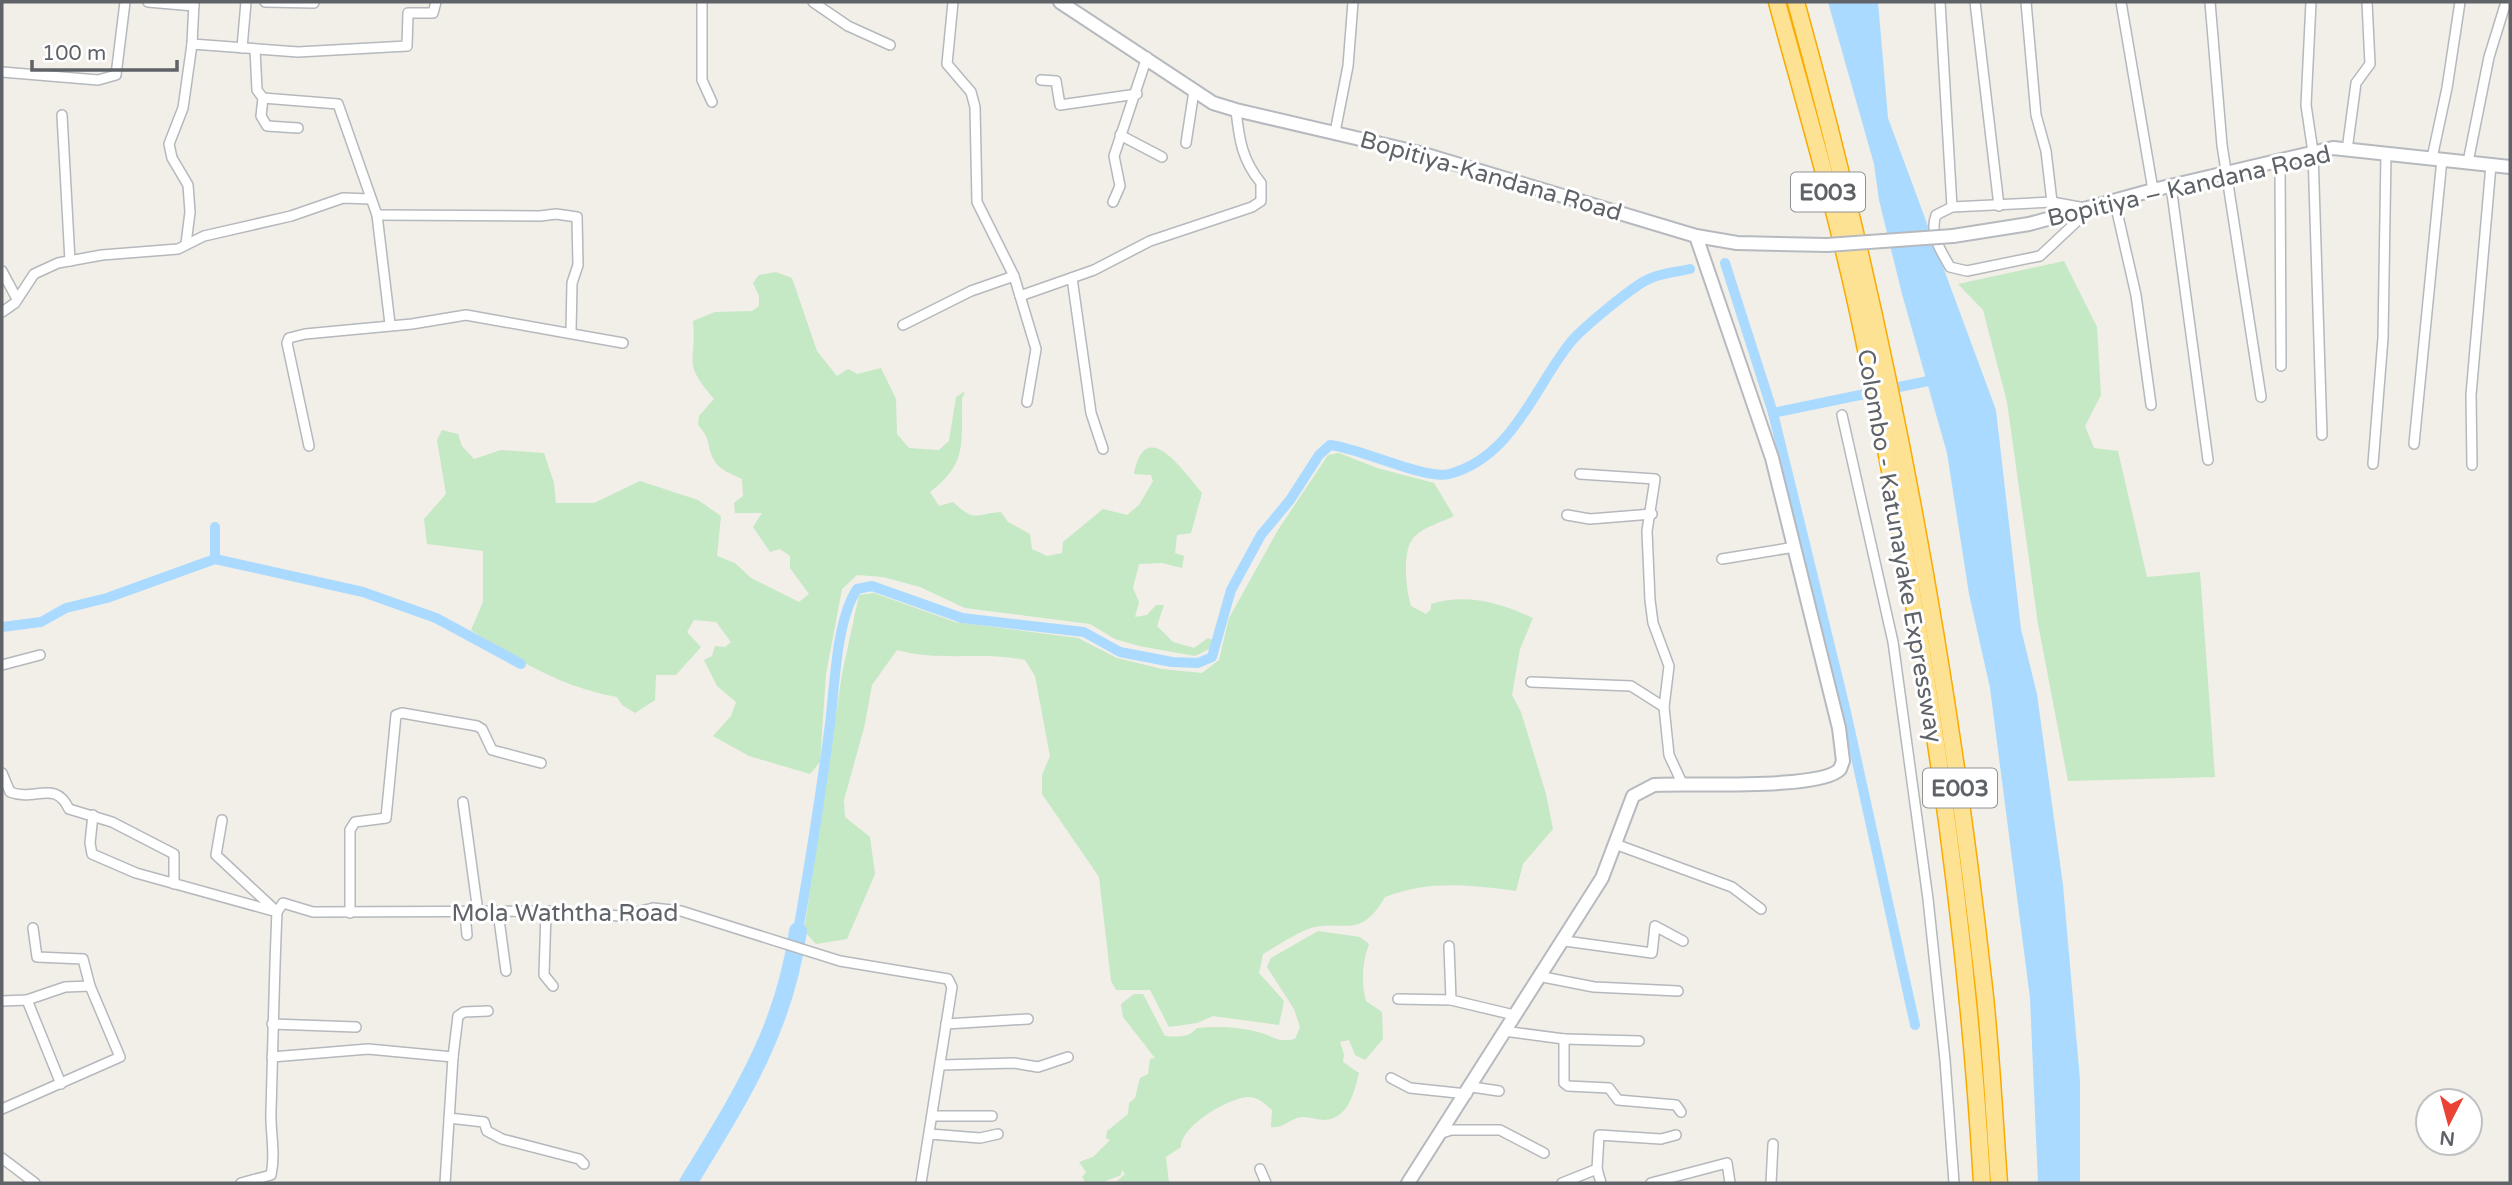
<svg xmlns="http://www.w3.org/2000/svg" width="2512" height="1185" font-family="'Varela Round',sans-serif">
<rect width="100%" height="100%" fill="#f1efe8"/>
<g fill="#c5e8c5">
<path d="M2064,261L2097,327L2101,395L2085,426L2094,448L2118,451L2147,577L2200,572L2215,777L2068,781L2038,624L2007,402L1983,310L1958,284Z"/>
<path d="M776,272L792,278L817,351L837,376L848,369L857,374L881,368L896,399L897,434L909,448L939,450L949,441L956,397L965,391L962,399C961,443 968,463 930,492L939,506L953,502C976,523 974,514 1001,512L1008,522L1030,534L1032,549L1047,556L1062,553L1063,542L1103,509L1127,515L1139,505L1153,481L1151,475L1134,474C1145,414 1184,472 1202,493L1191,533L1177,535L1175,553L1184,556L1182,568L1162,563L1139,564L1133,588L1139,602L1135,617L1147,615L1156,605H1164L1157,626L1173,642L1194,648L1208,638L1212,640L1211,648L1195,656L1139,646L1115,639L1090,624L965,608L920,587L883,577L857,575L842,589L826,674L820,762L810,774L749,756L713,736L731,716L736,702L717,686L704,660L712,656L715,646L725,647L731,642L716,622L694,620L687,632L701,647L676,675H656L655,700L635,713L622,705L617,697C562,687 518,661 471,630L483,602V551L427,544L424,519L446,494L437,440L442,430L458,434L462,446L474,459L501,450L544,453L554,483L556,503H594L640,481L698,500L721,516L717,556L735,563L751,578L799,602L809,594L790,568V556L780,549L770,552L753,527L762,513H735L734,503L743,496L742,479C732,474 719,470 714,460C706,446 712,440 698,425L699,416L714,399C681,360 697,366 693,321L715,312L752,311L759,306V296L753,283L759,275Z"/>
<path d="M1339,453L1377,468L1434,483L1454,516C1442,522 1424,527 1415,536C1401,549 1406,590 1411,606L1426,614L1431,609V604C1469,593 1499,603 1533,618L1520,649L1512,695L1521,712L1546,794L1553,829L1523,864L1516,891C1470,885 1429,880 1385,897C1359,943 1340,917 1308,929C1293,935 1277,946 1263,954L1259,973L1284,1001L1279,1025L1213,1016L1197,1023L1169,1027L1150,990H1116L1111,981L1099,877L1042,794V775L1050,756L1035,676L1025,660C983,651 939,662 897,650L872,685L864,728L844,800L845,817L870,837L875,874L847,939L816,944L804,931L842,674L859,595L874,593L955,622L1078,638L1117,658L1162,669L1202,673L1219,660L1229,618L1278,530L1328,455Z"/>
<path d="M1318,931L1360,937L1369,944C1362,963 1361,982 1366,1001L1382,1012L1383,1039L1365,1060L1355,1055L1349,1040L1340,1042L1344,1054L1343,1062L1359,1073C1354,1092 1349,1118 1325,1120C1316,1120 1306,1115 1297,1118C1288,1121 1281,1129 1271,1127L1272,1110C1265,1104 1259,1097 1248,1097C1228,1098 1181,1126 1181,1147L1166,1157L1169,1183H1115L1125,1174L1122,1170L1121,1175L1101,1183H1086L1082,1177L1086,1172L1079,1162L1093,1157L1110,1140L1106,1138L1107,1131L1128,1114L1129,1103L1135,1098L1140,1078L1148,1074L1150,1059L1155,1058L1123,1017L1121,1004L1134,994H1143L1165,1036C1177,1037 1189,1038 1197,1028C1217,1026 1239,1027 1258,1032C1275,1036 1275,1043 1295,1039L1300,1027L1294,1009L1267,967L1271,958Z"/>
</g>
<path fill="#aadaff" d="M1828,2H1878L1888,118L1996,410L2021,629L2037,694L2063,885L2080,1080V1183H2038L2030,998L1990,688L1969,594L1947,453L1902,294L1879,200L1874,164Z"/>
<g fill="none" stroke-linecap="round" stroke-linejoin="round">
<g stroke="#aadaff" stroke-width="10">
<path d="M1725,263L1773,413L1846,712L1915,1025"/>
<path d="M1773,413L1938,379"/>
<path d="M215,559L363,592L436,618L521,664"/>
<path d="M2,627L41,622L66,608L107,598L215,559V527"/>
<path d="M798,931C810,862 821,793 830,724C835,685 836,621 857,589L872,586L962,618L1084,632L1120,652L1172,662L1198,663L1212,657L1231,590L1261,535L1290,500L1319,455L1330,445C1360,448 1424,480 1449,474C1512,458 1534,388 1570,343C1580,330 1634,285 1649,279C1661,273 1677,272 1690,269"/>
</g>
<path stroke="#aadaff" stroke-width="18" d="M688,1183C739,1099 784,1031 798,931"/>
<g stroke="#b5b8bc" stroke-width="12">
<g id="street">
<path d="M148,2L194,6"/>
<path d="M265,2L314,3"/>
<path d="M702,2V80L712,102"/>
<path d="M813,2L848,26L890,45"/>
<path d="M953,2L947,64L971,92L975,107L977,202L1014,276L1036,349L1027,402"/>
<path d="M1940,2L1952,207"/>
<path d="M1975,2L1999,206"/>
<path d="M2026,2L2036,115L2046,151L2052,202"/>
<path d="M2121,2L2153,190"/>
<path d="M2210,2L2222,145L2261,397"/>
<path d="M2311,2L2306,105L2313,152L2322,435"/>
<path d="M192,44L298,52L407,46L408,13H433L436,2"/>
<path d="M242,48L246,2"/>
<path d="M255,49L257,90L263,98L338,104L377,215L390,324"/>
<path d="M2,72L98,80L116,75L125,2"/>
<path d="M1041,80L1056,81L1060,105L1137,94"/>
<path d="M263,98L261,116L267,126L298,128"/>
<path d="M62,115L70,261"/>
<path d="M1335,132L1348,66L1353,2"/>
<path d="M1120,135L1162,157"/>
<path d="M1186,143L1194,91"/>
<path d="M2347,150L2356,83L2370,64L2367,2"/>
<path d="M2432,158L2447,88L2460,2"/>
<path d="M2280,161L2281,366"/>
<path d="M2468,162L2489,57L2506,2"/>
<path d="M2171,186L2208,460"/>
<path d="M1113,202L1120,186L1114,156L1147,57"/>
<path d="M2052,202L2090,209L2040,256L1967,271L1950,267C1941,251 1929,234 1936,215L1952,207Z"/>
<path d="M2115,203L2136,295L2151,405"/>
<path d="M377,215L540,216L556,214L577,217L578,265L572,283L571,332"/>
<path d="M186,244L190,212L188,185L172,158L169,144L183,108L192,44L194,2"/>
<path d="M2,271L17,299"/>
<path d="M1072,278L1091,413L1103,449"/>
<path d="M1020,296L1094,270L1150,241L1252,207L1261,201V183C1242,160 1239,139 1236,110"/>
<path d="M2,312L15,303L34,274L58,263L102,255L178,249L204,236L291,216L343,198L371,199"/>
<path d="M903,325L971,291L1014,276"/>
<path d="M1842,415L1893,642L1928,899L1945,1060L1954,1183"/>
<path d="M2414,444L2442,159"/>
<path d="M309,446L287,343L289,338L305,334L412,324L466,315L623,343"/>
<path d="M2373,464L2383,338L2386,154"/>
<path d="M2472,465L2471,395L2491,165"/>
<path d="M1580,474L1655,479L1647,531L1650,600L1653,623L1669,666L1664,707L1669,755L1682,783"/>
<path d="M1567,515L1590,519L1652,514"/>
<path d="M1722,559L1795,547"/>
<path d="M2,665L40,655"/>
<path d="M1531,682L1631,686L1664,707"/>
<path d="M2,773L10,792C35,802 55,779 69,809L112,822L174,854V884"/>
<path d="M463,802L478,912"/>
<path d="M93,815L90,843L92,854L136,873L277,912"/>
<path d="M222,820L216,855L275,910"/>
<path d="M1615,844L1732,887L1761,909"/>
<path d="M546,911L544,975L553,986"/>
<path d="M498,912L506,971"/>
<path d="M350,913V830L355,822L386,818L396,715L402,713L477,726L482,729L492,750L541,763"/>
<path d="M465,913L467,935"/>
<path d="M1565,941L1652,953L1655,926L1683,941"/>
<path d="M1449,946L1451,1000L1514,1015"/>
<path d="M1543,977L1594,987L1678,991"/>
<path d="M1398,999L1451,1000"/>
<path d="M27,1000L65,987L90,986"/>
<path d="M2,1001L27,1000L61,1084"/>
<path d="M272,1024L356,1027"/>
<path d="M946,1024L1028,1019"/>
<path d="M1504,1031L1564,1039V1083L1568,1086L1609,1088L1618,1100L1676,1105L1681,1112"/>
<path d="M1564,1039L1639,1041"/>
<path d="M272,1057L368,1049L453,1057L445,1183"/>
<path d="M453,1057L458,1016L464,1012L488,1011"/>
<path d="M941,1065L1014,1063L1038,1067L1068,1057"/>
<path d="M1391,1078L1410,1088L1467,1094"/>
<path d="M1472,1087L1499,1091"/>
<path d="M2,1109L120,1057L90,986L83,959L37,957L33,928"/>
<path d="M933,1116H992"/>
<path d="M449,1118L484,1122L487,1131L502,1139L579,1159L584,1164"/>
<path d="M930,1134L980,1138L998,1134"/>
<path d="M1439,1134L1451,1130H1500L1544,1153"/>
<path d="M2,1158L35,1183"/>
<path d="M1260,1169L1266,1183"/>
<path d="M1597,1169L1599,1135L1661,1139L1676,1135"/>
<path d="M241,1183L271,1175C276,1153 270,1132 271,1111C273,1044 274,978 277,912L283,903L313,912L546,911L621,916L653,908L681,911L840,961L948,979L952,987L921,1183"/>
<path d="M1562,1183L1597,1169L1601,1183"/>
<path d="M1651,1183L1727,1163L1730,1183"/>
<path d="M1771,1183L1773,1144"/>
</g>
</g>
<g stroke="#b6babf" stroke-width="16">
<g id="secondary">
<path d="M1060,2L1213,103L1236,110L1420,153L1696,236L1737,243L1827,245"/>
<path d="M1953,236L2029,224L2153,190L2333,148L2510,167"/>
<path d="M1408,1183L1602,878L1633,796L1654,785C1688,783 1822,790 1840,769L1843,761L1839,728L1772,458L1696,236"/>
</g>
</g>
<g stroke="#f9ab00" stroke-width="19">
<g id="highway">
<path d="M1777,2C1807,112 1840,223 1863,335C1921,614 1966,899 1982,1183"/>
<path d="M1796,2C1885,322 1946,648 1983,979C1991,1046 1994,1115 1999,1183"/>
</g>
</g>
<use href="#street" stroke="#fff" stroke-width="9"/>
<use href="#secondary" stroke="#fff" stroke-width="12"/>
<use href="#highway" stroke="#fde293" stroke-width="16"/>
<g stroke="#b6babf" stroke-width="16" stroke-linecap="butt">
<path id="secondary-bridge" d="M1827,245L1953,236"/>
</g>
<use href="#secondary-bridge" stroke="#fff" stroke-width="12"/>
</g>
<g text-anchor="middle" stroke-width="6" stroke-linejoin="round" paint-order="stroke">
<g fill="#fff" stroke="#8f9295" stroke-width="2">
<rect x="1791" y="172.5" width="74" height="39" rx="5"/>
<rect x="1923" y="768.5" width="74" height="39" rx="5"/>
</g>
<g font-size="23" font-weight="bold" fill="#5f6368">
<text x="1828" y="200">E003</text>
<text x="1960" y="796">E003</text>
</g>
<g font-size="24" fill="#5f6368" stroke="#fff">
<text transform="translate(1491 176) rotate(16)" y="8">Bopitiya-Kandana Road</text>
<text transform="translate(2189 186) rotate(-13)" y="8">Bopitiya – Kandana Road</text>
<text transform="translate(1900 546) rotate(80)" y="8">Colombo - Katunayake Expressway</text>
<text x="565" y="921">Mola Waththa Road</text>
</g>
</g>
<rect width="2512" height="1185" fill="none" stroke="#5f6368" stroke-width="7"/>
<g transform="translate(2449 1122) rotate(186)"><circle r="33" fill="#ffffff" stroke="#bfc1c3" stroke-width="2"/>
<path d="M0-5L12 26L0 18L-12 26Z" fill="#ea4335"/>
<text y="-10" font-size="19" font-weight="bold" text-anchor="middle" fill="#5f6368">N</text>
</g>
<path d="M32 60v10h145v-10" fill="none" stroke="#5f6368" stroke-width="3.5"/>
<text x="42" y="60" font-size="21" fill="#5f6368" stroke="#ffffff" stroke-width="5" paint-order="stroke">100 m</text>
</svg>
